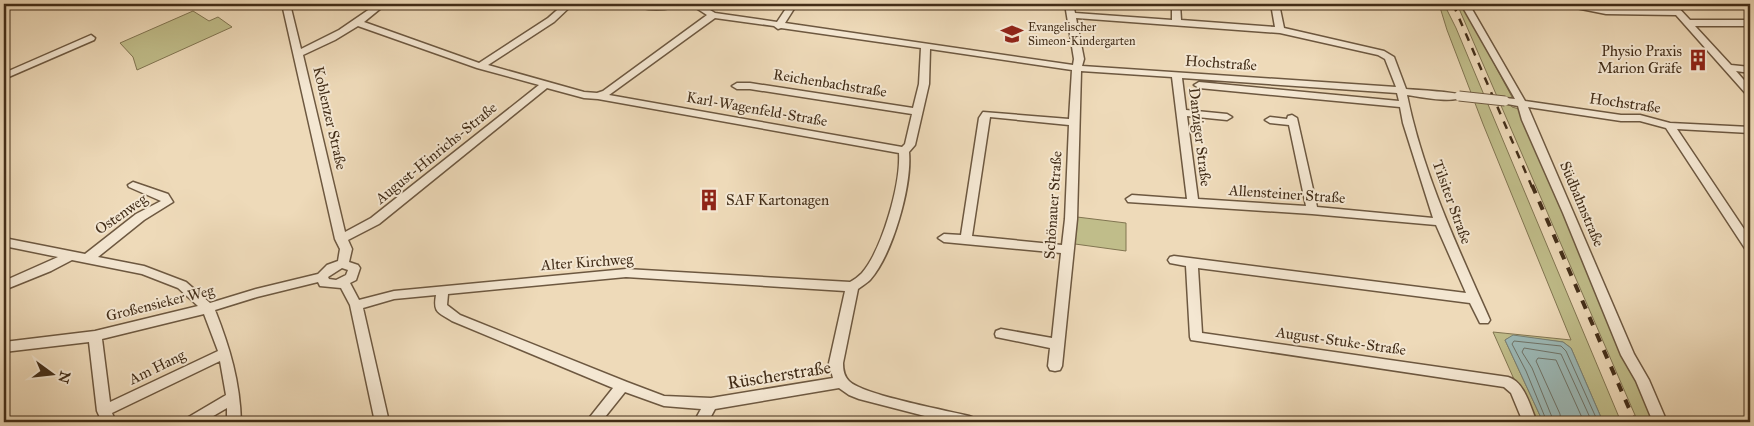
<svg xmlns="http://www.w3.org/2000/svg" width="1754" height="426" font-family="'IM FELL Great Primer',serif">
<rect width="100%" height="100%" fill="#eedab9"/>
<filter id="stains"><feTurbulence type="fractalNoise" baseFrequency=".004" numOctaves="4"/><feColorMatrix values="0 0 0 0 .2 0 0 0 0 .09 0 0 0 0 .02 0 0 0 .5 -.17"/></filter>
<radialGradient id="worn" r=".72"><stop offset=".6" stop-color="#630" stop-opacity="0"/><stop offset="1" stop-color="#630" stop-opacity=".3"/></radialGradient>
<g fill="#c0bd8a" stroke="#817551">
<path d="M1439,4H1444L1456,28L1621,422H1603L1571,348L1563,342L1513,336L1505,340L1543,422H1533L1493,332L1571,340L1483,124L1447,30Z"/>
<path d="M1457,4H1462L1512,97L1508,100L1512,107L1519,109L1653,422H1638Z"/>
<path d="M193,11L209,21L218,17L232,27L137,70L133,57L120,43Z"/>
<path d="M1077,217L1126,223V251L1075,244Z"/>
</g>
<path fill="#9cb9b7" stroke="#788177" d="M1513,335L1563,342L1571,348L1603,422H1543L1505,340Z"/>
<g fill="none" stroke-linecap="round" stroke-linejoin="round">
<g stroke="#6f7368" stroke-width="1">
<path d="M1547,422L1526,371L1512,344L1514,341L1561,346L1566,351L1598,422"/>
<path d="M1554,422L1532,368L1522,352L1524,348L1561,354L1592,422"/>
<path d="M1561,422L1560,414L1536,361L1538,358L1556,360L1584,422"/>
</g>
<g stroke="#6d5840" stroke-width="3">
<g id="minor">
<path d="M282,4H290L301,49L339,30L377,4H386L364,22L479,63L548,18L564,4H573L554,22L488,65L584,92L597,93L603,91L707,15L690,4H700L715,13L777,22L789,4H797L785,23L1073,65L1074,59L1065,4H1073L1075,13L1172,20V4H1180L1181,20L1275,27L1271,4H1279L1284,28L1384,51L1394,57L1406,89C1416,90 1459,92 1464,96C1454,104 1420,97 1407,95C1423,174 1458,248 1490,320L1488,323H1480L1470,303L1198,268L1202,333L1508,377C1525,382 1530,407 1537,422H1523L1511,393L1504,387L1191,340L1190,337L1186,266L1170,263L1168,260L1170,257L1174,256L1466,293L1436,225L1312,214L1128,202L1126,199L1132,195L1187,199L1172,77L1081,71L1077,219L1062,366L1060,370L1055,371L1050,370L1048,366L1050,348L996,337L995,334L996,331L1001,329L1052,338L1061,253L944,242L938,238L944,234L961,235L979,118L983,112L1069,119L1072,70L930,49L929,84L915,145L909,152C912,185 893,254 870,280C867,283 862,286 858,289L843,363C843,370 844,376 849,381C863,395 945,410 969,416L974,418L976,422H948L859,399L849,395L839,388L715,409L708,422H694L701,409L664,406L625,392L601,422H586L613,388L452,321C438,312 433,313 436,295L394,299L363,308L389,422H375L350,305L341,288L320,286L318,282L257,297L215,310C230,348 240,382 241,422H227V408L203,422H185L187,418L226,395L220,361L112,413L116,422H102L97,411L89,342L4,352V342L95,331L198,306L178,288L142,274L72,260L51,271L4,290V281L58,257L4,246V238L85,254L136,214L161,201L129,187L128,185L133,182L168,194L173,202L144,220L98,257L144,266L186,282L210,303L256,289L318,274L327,265L338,261L340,249L335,239ZM715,18L774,26L778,29L781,28L921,48L919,84L913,108L750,83H737L732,86L737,89H750L912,114L905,144L902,147L609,95ZM1076,18L1280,33L1378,55L1385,59L1396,87L1082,66L1084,59ZM358,26L477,68L539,85L371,218L345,232L303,55L335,40ZM1182,78L1397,93L1399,101L1199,82L1194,85L1199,88L1400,107L1403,123L1433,218L1317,207L1297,118L1292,115L1288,116L1287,119L1270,117L1265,120L1270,123L1289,125L1306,206L1198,199L1187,116L1227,120L1232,117L1227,114L1186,110ZM547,88L584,98L598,99L899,153C901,184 882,250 862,273C858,277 854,280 850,282L626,269L394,291L359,300L350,283L356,280L360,268L358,265L349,262L352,249L348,240L379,224ZM990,117L1069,125L1065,219L1062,245L972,236ZM342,268L348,270L346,275L336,280L329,279L328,277ZM626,277L845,291L829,363L833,378L711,398L664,396L627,382L460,315L447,305L448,294ZM204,314L218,351L110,402L102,339Z"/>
<path d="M633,4H680C671,11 642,11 633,4Z"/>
<path d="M1461,4H1469L1525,101L1621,115H1640L1670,123L1750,127V133L1677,129L1750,238V251L1746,250L1666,128L1640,121H1621L1528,107L1634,354L1649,380L1667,422H1653L1636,381L1621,355L1563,213L1522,120L1518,106L1502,103L1500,101L1505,98L1515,99Z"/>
<path d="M1567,4H1583L1606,8L1671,9L1667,4H1675L1690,20H1750V26H1695L1731,65L1750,67V73L1736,71L1750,87V96L1747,95L1676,15L1606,14L1571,7Z"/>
<path d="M91,35L95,38L94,40L4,79V73Z"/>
</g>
</g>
<use href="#minor" fill="#f4e7d2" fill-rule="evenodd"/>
<path stroke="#422d18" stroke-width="2.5" stroke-dasharray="8 8" stroke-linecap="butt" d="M1453,4L1532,187"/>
<path stroke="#422d18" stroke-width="4" stroke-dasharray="9 9" stroke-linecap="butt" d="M1532,185L1635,422"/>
<g stroke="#6d5840" stroke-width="11" stroke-linecap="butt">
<path id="minor-bridge" d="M1459,96L1505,101"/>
</g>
<use href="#minor-bridge" stroke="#f4e7d2" stroke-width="9"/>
</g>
<defs>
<g id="school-bare" transform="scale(1.725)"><path d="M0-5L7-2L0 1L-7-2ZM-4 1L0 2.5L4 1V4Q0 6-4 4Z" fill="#8f2418" stroke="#f4e7d2" stroke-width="2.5" paint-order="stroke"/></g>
<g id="building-bare" transform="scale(1.725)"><path d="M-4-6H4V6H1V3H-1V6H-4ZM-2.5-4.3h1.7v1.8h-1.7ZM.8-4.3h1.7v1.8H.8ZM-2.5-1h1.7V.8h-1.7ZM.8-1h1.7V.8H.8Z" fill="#8f2418" stroke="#f4e7d2" stroke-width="2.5" paint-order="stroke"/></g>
</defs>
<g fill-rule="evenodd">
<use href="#school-bare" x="1012" y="34"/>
<use href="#building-bare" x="1698" y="60"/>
<use href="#building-bare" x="709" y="200"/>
</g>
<g text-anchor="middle" stroke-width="4" stroke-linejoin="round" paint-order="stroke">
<g font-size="12" fill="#422d18" stroke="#f4e7d2" text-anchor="start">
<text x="1028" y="31">Evangelischer<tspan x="1028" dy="14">Simeon-Kindergarten</tspan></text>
</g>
<g font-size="15" fill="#422d18" stroke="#f4e7d2" text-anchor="end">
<text x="1682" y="56">Physio Praxis<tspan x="1682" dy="17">Marion Gräfe</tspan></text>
<text x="726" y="205" text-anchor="start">SAF Kartonagen</text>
</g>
<g font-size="15" fill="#422d18" stroke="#f4e7d2">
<text transform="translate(1221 63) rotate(4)" y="5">Hochstraße</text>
<text transform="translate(830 83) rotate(9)" y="5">Reichenbachstraße</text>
<text transform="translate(1625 103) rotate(8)" y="5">Hochstraße</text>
<text transform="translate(757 109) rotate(10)" y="5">Karl-Wagenfeld-Straße</text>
<text transform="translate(330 118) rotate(77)" y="5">Koblenzer Straße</text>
<text transform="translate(1200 137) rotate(83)" y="5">Danziger Straße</text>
<text transform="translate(436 153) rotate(-39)" y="5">August-Hinrichs-Straße</text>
<text transform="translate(1287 194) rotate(4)" y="5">Allensteiner Straße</text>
<text transform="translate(1452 202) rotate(70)" y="5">Tilsiter Straße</text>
<text transform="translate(1582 204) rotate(67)" y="5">Südbahnstraße</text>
<text transform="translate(1053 205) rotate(-86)" y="5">Schönauer Straße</text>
<text transform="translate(121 214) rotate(-35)" y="5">Ostenweg</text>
<text transform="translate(587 262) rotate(-4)" y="5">Alter Kirchweg</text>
<text transform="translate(160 303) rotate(-14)" y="5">Großensieker Weg</text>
<text transform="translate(1341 341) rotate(8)" y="5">August-Stuke-Straße</text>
<text transform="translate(157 367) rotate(-26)" y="5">Am Hang</text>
</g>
<g font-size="18" fill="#422d18" stroke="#f4e7d2">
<text transform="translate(779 375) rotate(-9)" y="6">Rüscherstraße</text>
</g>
</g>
<rect width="1754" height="426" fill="none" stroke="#eedab9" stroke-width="20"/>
<rect x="5" y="5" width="1744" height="416" fill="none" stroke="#422d18" stroke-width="2.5"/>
<rect x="10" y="10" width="1734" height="406" fill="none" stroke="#422d18"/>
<g transform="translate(52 374) rotate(105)" stroke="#f4e7d2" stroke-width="4" paint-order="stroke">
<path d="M0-4L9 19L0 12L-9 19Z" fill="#422d18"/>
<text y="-8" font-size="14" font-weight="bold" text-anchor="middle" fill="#422d18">N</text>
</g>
<rect width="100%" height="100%" filter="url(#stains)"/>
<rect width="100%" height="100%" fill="url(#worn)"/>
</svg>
